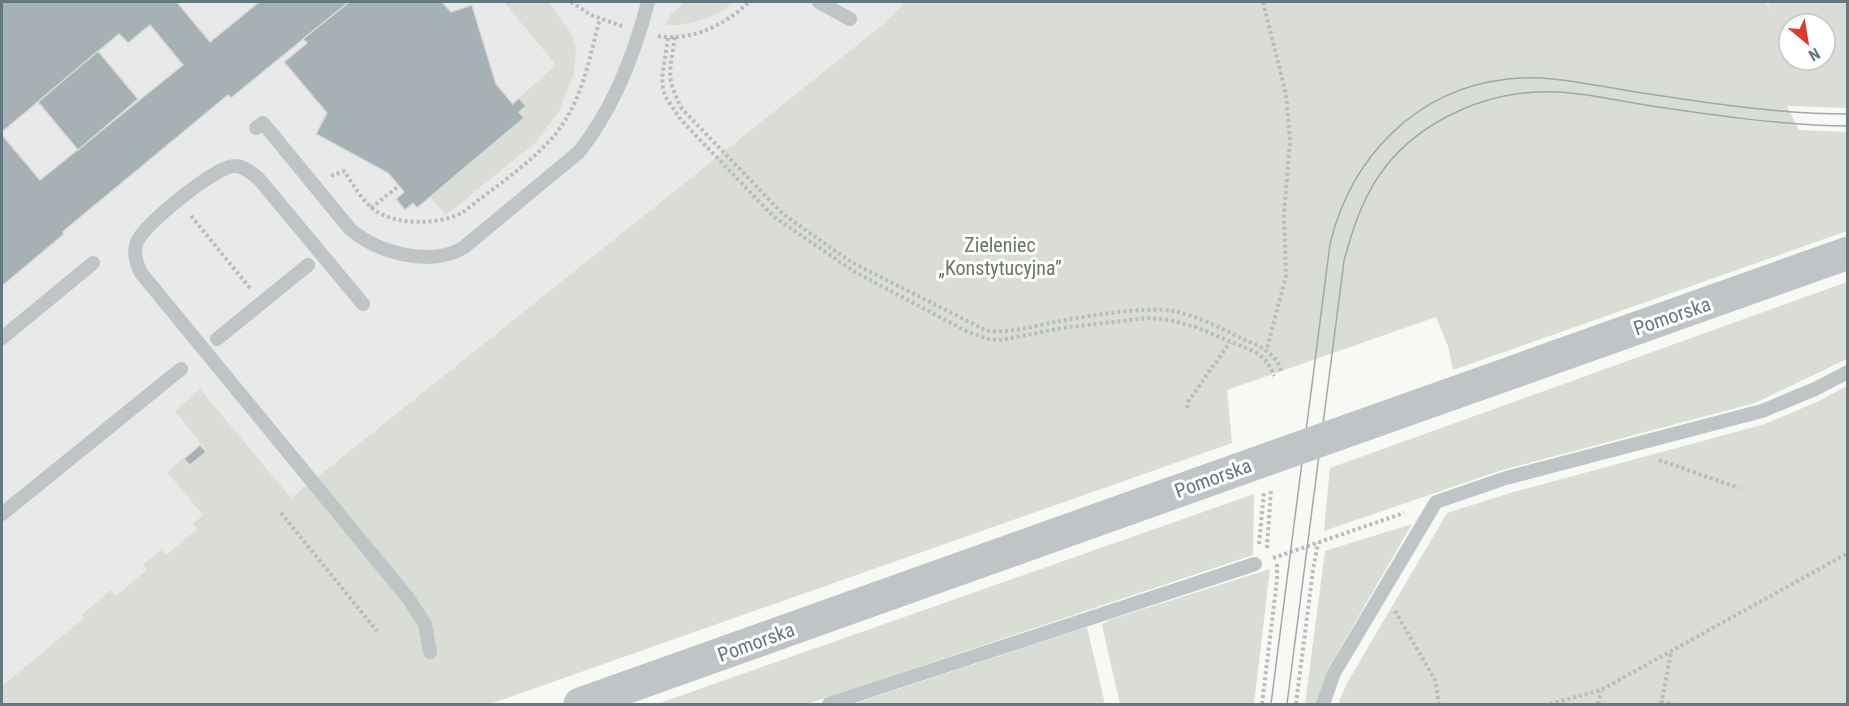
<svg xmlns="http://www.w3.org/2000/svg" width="1849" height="706" font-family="'Roboto Condensed',sans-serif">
<rect width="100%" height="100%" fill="#f8f8f5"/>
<path fill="#e9e9e9" d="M2,2H905L882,25L34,704H2Z"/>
<g fill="#d9ddd5" fill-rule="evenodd">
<path d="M504,2H549L570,32L576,47L574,74L559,111L535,143L446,215L430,197L524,118L519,112L526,106L519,98L556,65Z"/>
<path d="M685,2H734C716,18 690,26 666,25L670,15Z"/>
<path d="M905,2H1767L1769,13L1768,2H1847V108L1787,106L1799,130L1847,132V231L1453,370L1448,346L1436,317L1227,390L1232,443L490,704H2V686L84,618L82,615L111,590L116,596L147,570L143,565L161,550L166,555L197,529L193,524L203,515L167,472L182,459L189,466L207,451L175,411L200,389L291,498L882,25ZM1789,24H1825V60H1789Z"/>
<path d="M1847,282V359L1755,403L1502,470L1324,531L1330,468Z"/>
<path d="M1847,386V704H1338L1347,683L1447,513L1510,493L1765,424L1819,401Z"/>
<path d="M1254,494L1253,555L807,704H657Z"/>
<path d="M1412,524L1328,669L1317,704H1305L1325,551Z"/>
<path d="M1270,569L1254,704H1120L1102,625L1109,620Z"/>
<path d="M1087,627L1105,704H853Z"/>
</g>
<g fill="#a6b1b5" stroke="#dad9d8" stroke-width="1.5">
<path d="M2,2H177L210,42L259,2H349L231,98L228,95L66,229L63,232L64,234L2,286V135L40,180L183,65L150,25L128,43L119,34L2,132Z"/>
<path d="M349,2H442L451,12L472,5L496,84L513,104L519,98L526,106L519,112L524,118L417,208L413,203L405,210L396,199L404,192L388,173L316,134L327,113L284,62L307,43L303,39Z"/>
<path d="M98,51L138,99L78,150L38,102Z"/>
<path d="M200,445L206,452L190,465L184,459Z"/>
</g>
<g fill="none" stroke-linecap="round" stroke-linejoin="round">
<g stroke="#b8bcbe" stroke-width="4" stroke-dasharray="3 3" stroke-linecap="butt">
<path d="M571,2L591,15L622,26"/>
<path d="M1263,2L1286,94L1290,140L1284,215L1286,276L1266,352"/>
<path d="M658,36C692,42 726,24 749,2"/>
<path d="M675,37C670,72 665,76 682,109L783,214L851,262L987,331C1011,333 1035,326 1059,321C1088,316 1146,306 1173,311C1195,315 1221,328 1241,338C1257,345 1278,353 1281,372"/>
<path d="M668,38L662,78L663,88L665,96L681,120L774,217L855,272L966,331L988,339L1001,340L1062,328L1147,318L1169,320L1196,327L1255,352C1265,358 1270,365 1274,376"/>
<path d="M331,176L344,171C353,184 361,199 373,209C395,226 438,225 462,213C492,189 539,158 560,128C583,97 590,55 600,19"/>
<path d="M371,208L400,185"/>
<path d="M191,216L250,288"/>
<path d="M1187,408L1188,402L1230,342"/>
<path d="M1659,460L1739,488"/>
<path d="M281,513L377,631"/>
<path d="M1259,544L1264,492"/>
<path d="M1267,548L1271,489"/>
<path d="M1273,558L1404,513"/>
<path d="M1395,611L1435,680L1439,704"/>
<path d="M1661,702L1674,704"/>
<path d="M1262,704L1277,580V563"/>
<path d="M1296,704L1313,570L1318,543"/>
<path d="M1550,704L1601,690L1848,553"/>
<path d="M1598,704L1601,691"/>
<path d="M1661,704L1671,653"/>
</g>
<g stroke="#bfc5c7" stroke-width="14">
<path d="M819,2L850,19"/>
<path d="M256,128L263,123L350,229C378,253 430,267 463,248L579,152C614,108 634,56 648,2"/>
<path d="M363,304L259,179C252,173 244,166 235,166C217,165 143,225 137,242C133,253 136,262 141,273L408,598L425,624L430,652"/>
<path d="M2,338L93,263"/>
<path d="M217,339L308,265"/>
<path d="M2,514L181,369"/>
<path d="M829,704L1255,564"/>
<path d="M1323,704L1334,673L1436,502L1506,478L1762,411L1815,389L1848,372"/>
</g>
<g stroke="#bfc5c7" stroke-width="33">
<path d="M1454,393L1848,253"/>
<path d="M580,704L1237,470"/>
</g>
<g stroke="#9fa8ac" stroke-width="1.5">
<path d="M1271,704L1330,244C1351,157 1416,89 1508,79C1548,74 1590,85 1630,91C1702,102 1774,114 1848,114"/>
<path d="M1287,704L1344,261C1352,231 1361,203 1378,177C1412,126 1476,95 1536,92C1572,90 1609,99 1645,105C1712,115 1779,125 1848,126"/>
</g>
<path stroke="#bfc5c7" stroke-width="33" d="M1237,470L1454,393"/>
</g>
<g text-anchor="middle" stroke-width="6" stroke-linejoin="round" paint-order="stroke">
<g font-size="20" fill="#6a7763" stroke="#fff">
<text x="1000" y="252">Zieleniec<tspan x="1000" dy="23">„Konstytucyjna”</tspan></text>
</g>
<g font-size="20" fill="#64787f" stroke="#fff">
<text transform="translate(1672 316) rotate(-19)" y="7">Pomorska</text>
<text transform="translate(1213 478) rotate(-20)" y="7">Pomorska</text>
<text transform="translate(756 642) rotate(-20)" y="7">Pomorska</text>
</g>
</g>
<rect width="1849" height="706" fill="none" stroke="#64787f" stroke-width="6"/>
<g transform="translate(1807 42) rotate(150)"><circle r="28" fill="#ffffff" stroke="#c1c9cc" stroke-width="1.5"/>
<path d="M0-4.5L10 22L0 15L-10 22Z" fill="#db3c32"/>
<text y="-9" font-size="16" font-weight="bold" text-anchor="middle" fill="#64787f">N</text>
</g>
</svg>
